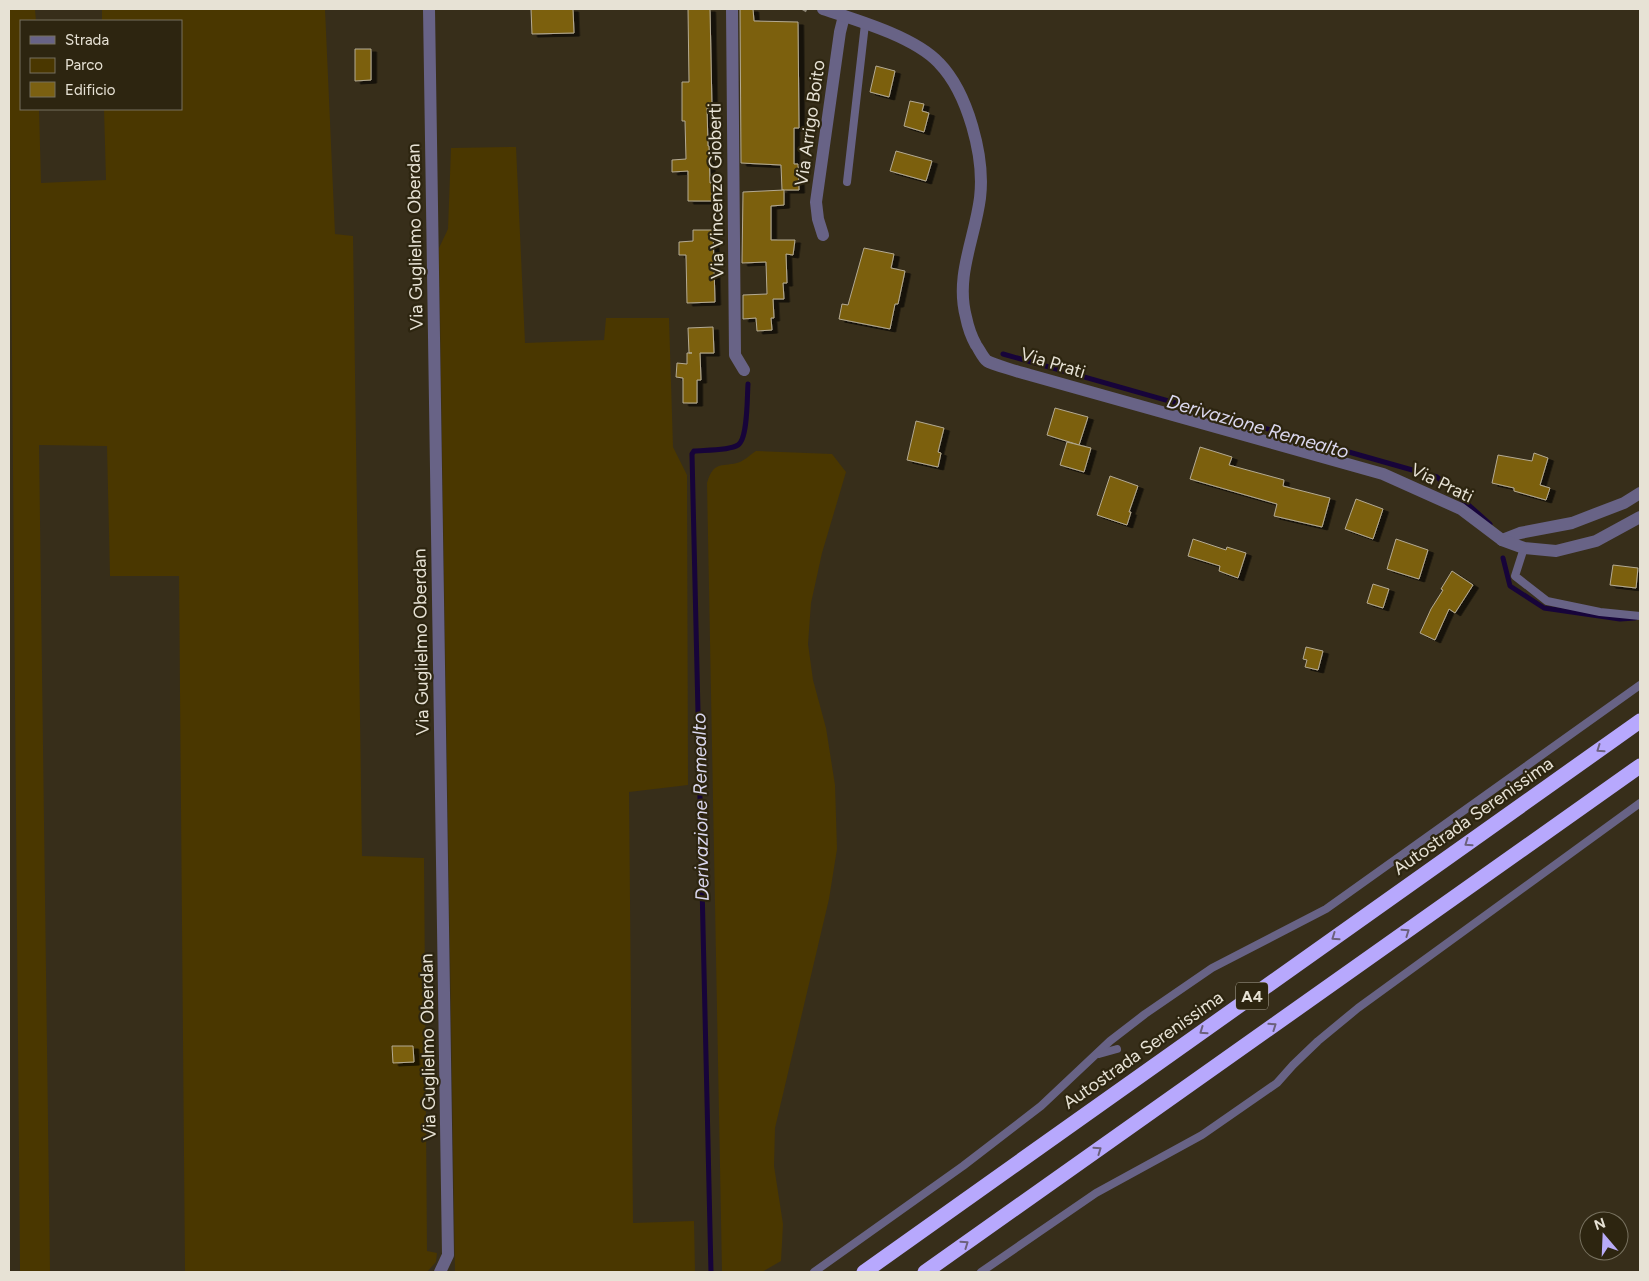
<svg xmlns="http://www.w3.org/2000/svg" width="1649" height="1281" font-family="Figtree,sans-serif">
<defs>
<filter id="shadow"><feDropShadow dx="5.5" dy="3" stdDeviation="0" flood-color="#0009"/></filter>
</defs>
<rect width="100%" height="100%" fill="#372e1a"/>
<g fill="#4a3700">
<path d="M9,9H35L36,21H21V109H39L41,183L106,180L104,109H181V21H102V9H325L335,234L353,236L362,856L424,858L427,1251L437,1253L436,1262L427,1272H309L281,1270L280,1272H185L179,576H110L107,446L39,445L50,1272H20Z"/>
<path d="M516,147L525,343L604,340L606,318H669L673,447L687,475L688,785L629,792L633,1223L694,1221L695,1272H455L439,248L448,229L451,148Z"/>
<path d="M756,451L832,454L846,472L822,553L811,603L808,644L813,680L826,728L835,785L837,849L829,899L775,1128L774,1166L783,1224L781,1261L762,1272H722L707,483C714,459 723,468 740,462C745,460 751,454 756,451Z"/>
</g>
<g fill="none" stroke-linecap="round" stroke-linejoin="round">
<g stroke="#17043a" stroke-width="5">
<path d="M1003,354L1437,477L1490,524"/>
<path d="M1503,558L1510,586L1544,608L1620,619L1635,618"/>
<path d="M711,1272L692,454L694,451C705,450 728,451 738,445C748,439 747,397 748,384"/>
</g>
</g>
<g fill="#7b6011" stroke="#b4aa92" filter="url(#shadow)">
<path d="M531,9H573L574,33L532,34Z"/>
<path d="M688,9H710L712,108H707L708,146H709L710,183H712V201H688V171L672,172V160L686,159L685,121H682V82H689Z"/>
<path d="M740,9H753L754,21L798,22L799,128H794V164H798L799,190H782L781,165L741,163Z"/>
<path d="M355,49H371V80L355,81Z"/>
<path d="M876,66L895,71L889,97L870,92Z"/>
<path d="M910,101L924,104L922,111L929,113L924,132L904,126Z"/>
<path d="M896,151L932,161L926,181L890,171Z"/>
<path d="M784,190V205L771,206V240H795L793,255L786,254L787,283H783L784,299H773L774,318H771L772,330L757,331L756,318L743,319V295L767,294L766,262L742,263L743,192Z"/>
<path d="M693,230H713L715,302L687,303L686,255H679V242L693,241Z"/>
<path d="M864,248L894,254L891,268L905,271L898,304H895L890,329L839,319L842,304L848,305Z"/>
<path d="M713,327L714,353H700L701,380H697V403H683V378L676,377L677,363L687,364V353H692H689L688,328Z"/>
<path d="M1055,408L1088,417L1079,445L1047,435Z"/>
<path d="M916,421L944,428L938,452L941,453L938,467L907,460Z"/>
<path d="M1067,442L1091,448L1084,472L1060,465Z"/>
<path d="M1200,447L1232,457L1229,465L1284,480L1283,486L1330,498L1322,527L1274,516L1277,504L1190,479Z"/>
<path d="M1534,453L1548,458L1540,485L1550,488L1546,500L1514,491V488L1492,483L1498,455L1532,461Z"/>
<path d="M1110,476L1138,486L1129,512H1131L1127,525L1097,515Z"/>
<path d="M1356,499L1383,509L1373,539L1345,529Z"/>
<path d="M1193,539L1226,550L1227,547L1246,553L1238,578L1219,571L1220,566L1188,556Z"/>
<path d="M1396,539L1428,550L1419,579L1387,569Z"/>
<path d="M1613,565L1638,568L1636,588L1610,585Z"/>
<path d="M1452,571L1473,585L1455,613L1449,609L1435,640L1420,633L1431,609L1443,590L1441,589Z"/>
<path d="M1373,584L1389,589L1383,608L1367,603Z"/>
<path d="M1306,647L1323,651L1318,670L1305,667L1307,660L1303,659Z"/>
<path d="M392,1046H413L414,1062L393,1063Z"/>
</g>
<g fill="none" stroke-linecap="round" stroke-linejoin="round">
<path stroke="#8d8676" stroke-width="3" stroke-dasharray="4 4" stroke-linecap="butt" d="M803,9L809,12"/>
<g stroke="#686386" stroke-width="8">
<path d="M847,182L865,24"/>
<path d="M1524,548L1515,576L1547,601L1600,612L1640,616"/>
<path d="M1099,1054L1117,1049"/>
<path d="M814,1272L963,1166L1041,1106L1110,1041L1145,1014L1212,968L1326,909L1640,685"/>
<path d="M981,1272L1096,1193L1202,1135L1277,1083L1293,1065L1318,1041L1358,1008L1640,803"/>
</g>
<g stroke="#686386" stroke-width="12">
<path d="M429,9L448,1255L440,1272"/>
<path d="M732,9L735,355L744,370"/>
<path d="M823,235L818,219L816,202L840,32L844,16"/>
<path d="M1502,540L1520,533L1572,523L1624,503L1640,493"/>
</g>
<path stroke="#686386" stroke-width="12" d="M823,9C857,20 915,37 939,63C968,93 985,157 980,198C975,238 955,276 966,317C968,327 971,336 976,345C979,349 983,358 987,361C992,364 1022,373 1030,375L1383,474L1461,509L1502,540L1524,548L1556,551L1596,541L1640,517"/>
<g stroke="#b7a8fd" stroke-width="15">
<path d="M864,1272L1640,721"/>
<path d="M925,1272L1640,766"/>
</g>
</g>
<defs><path id="oneway-chevron" d="M-2-3.5L2.5 0L-2 3.5" fill="none" stroke-width="1.6" stroke-linecap="round" stroke-linejoin="round" transform="scale(1.25)"/></defs>
<g stroke="#6b607b">
<use href="#oneway-chevron" transform="translate(1600 749) rotate(145)"/>
<use href="#oneway-chevron" transform="translate(1468 843) rotate(145)"/>
<use href="#oneway-chevron" transform="translate(1406 932) rotate(-35)"/>
<use href="#oneway-chevron" transform="translate(1335 937) rotate(145)"/>
<use href="#oneway-chevron" transform="translate(1273 1026) rotate(-35)"/>
<use href="#oneway-chevron" transform="translate(1203 1031) rotate(145)"/>
<use href="#oneway-chevron" transform="translate(1098 1150) rotate(-35)"/>
<use href="#oneway-chevron" transform="translate(965 1244) rotate(-35)"/>
</g>
<g text-anchor="middle" stroke-width="4.5" stroke-linejoin="round" paint-order="stroke">
<rect fill="#2d2510" stroke="#afa99a" stroke-width="1" x="1236" y="982.5" width="32" height="27" rx="4"/>
<g font-size="16" font-weight="bold" fill="#e7e2d5">
<text x="1252" y="1002">A4</text>
</g>
<g font-size="18" fill="#e7e2d5" stroke="#2d2510">
<text transform="translate(810 123) rotate(-82)" y="6">Via Arrigo Boito</text>
<text transform="translate(716 191) rotate(-91)" y="6">Via Vincenzo Gioberti</text>
<text transform="translate(415 237) rotate(-91)" y="6">Via Guglielmo Oberdan</text>
<text transform="translate(1053 363) rotate(17)" y="6">Via Prati</text>
<text transform="translate(1442 483) rotate(26)" y="6">Via Prati</text>
<text transform="translate(421 642) rotate(-91)" y="6">Via Guglielmo Oberdan</text>
<text transform="translate(1473 816) rotate(-35)" y="6">Autostrada Serenissima</text>
<text transform="translate(428 1047) rotate(-91)" y="6">Via Guglielmo Oberdan</text>
<text transform="translate(1143 1050) rotate(-35)" y="6">Autostrada Serenissima</text>
</g>
<g font-size="19" font-style="italic" fill="#dbd8ef" stroke="#2d2510">
<text transform="translate(1258 426) rotate(16)" y="7">Derivazione Remealto</text>
<text transform="translate(700 807) rotate(-91)" y="7">Derivazione Remealto</text>
</g>
</g>
<rect width="1649" height="1281" fill="none" stroke="#e7e2d5" stroke-width="20"/>
<rect x="20" y="20" width="162" height="90" fill="#2d2510" stroke="#77715f"/>
<rect x="30" y="36" width="25" height="8" fill="#686386" stroke="#77715f"/>
<text x="65" y="45" font-size="15" fill="#e7e2d5">Strada</text>
<rect x="30" y="58" width="25" height="15" fill="#4a3700" stroke="#77715f"/>
<text x="65" y="70" font-size="15" fill="#e7e2d5">Parco</text>
<rect x="30" y="82" width="25" height="15" fill="#7b6011" stroke="#77715f"/>
<text x="65" y="95" font-size="15" fill="#e7e2d5">Edificio</text>
<g transform="translate(1604 1236) rotate(341)"><circle r="24" fill="#2d2510" stroke="#77715f"/>
<path d="M0-4L9 19L0 12L-9 19Z" fill="#b8abf7"/>
<text y="-8" font-size="14" font-weight="bold" text-anchor="middle" fill="#e7e2d5">N</text>
</g>
</svg>
